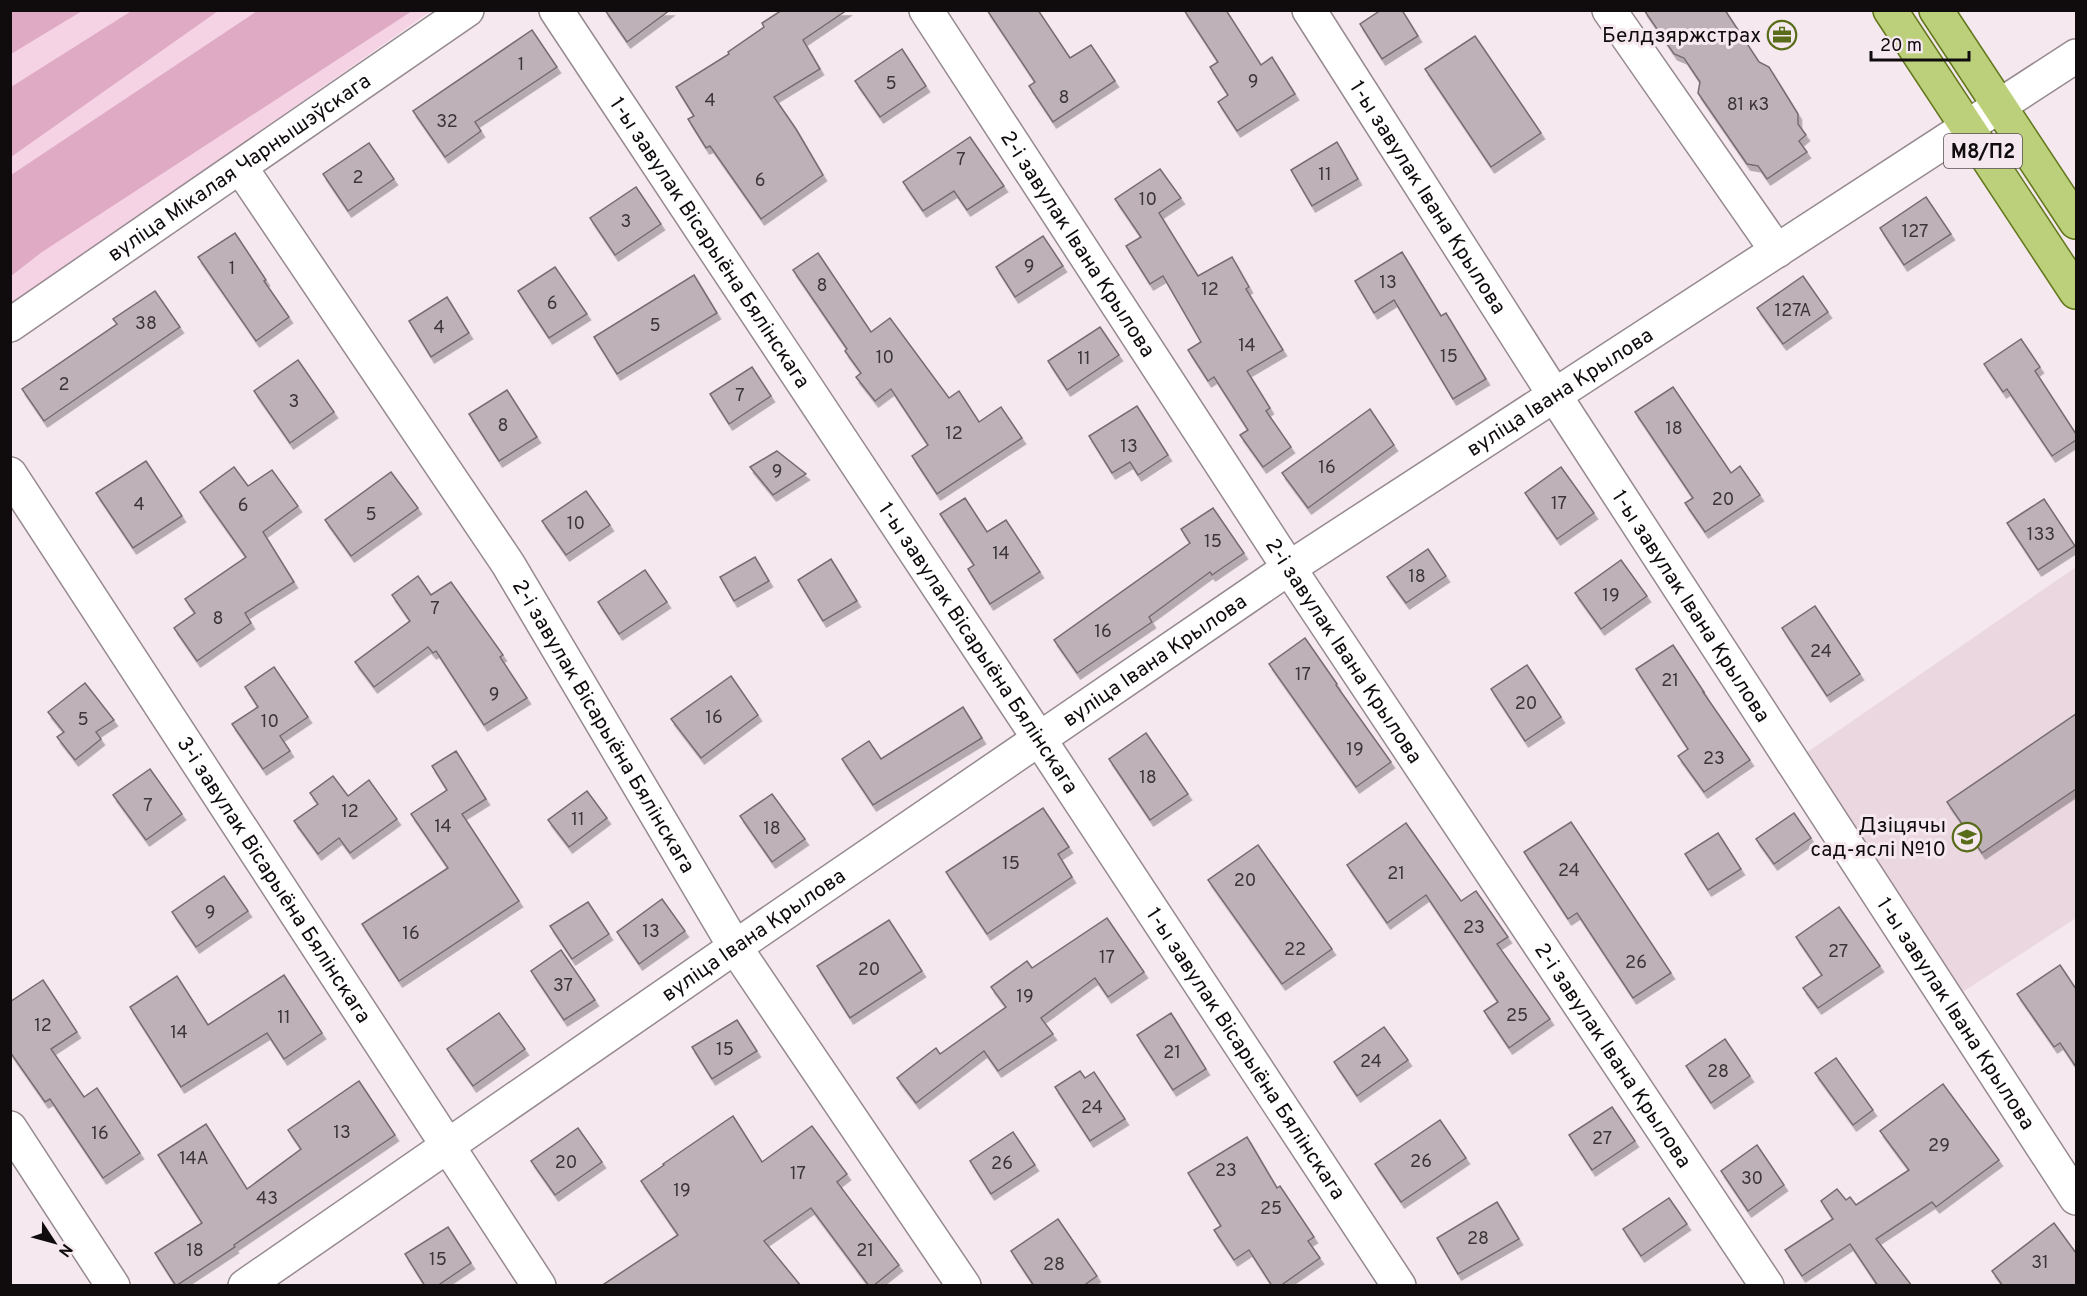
<svg xmlns="http://www.w3.org/2000/svg" width="2087" height="1296" font-family="Overpass,sans-serif">
<defs>
<filter id="shadow"><feDropShadow dx="3.5" dy="6" stdDeviation="0" flood-color="#0004"/></filter>
</defs>
<rect width="100%" height="100%" fill="#f5e8ee"/>
<path fill="#ead7df" d="M2076,567V918L1961,993L1803,755Z"/>
<path fill="#f6d3e4" d="M11,11H431L11,306Z"/>
<g fill="#deaac4">
<path d="M11,10H82V11L11,54Z"/>
<path d="M133,10L218,11L11,157V87Z"/>
<path d="M257,11H412L42,252L11,276V175Z"/>
</g>
<g fill="#beb2b8" stroke="#776c71" stroke-width="1.5" filter="url(#shadow)">
<path d="M605,10H670L627,42Z"/>
<path d="M782,10H847L803,40L820,69L774,97L796,129L823,175L761,219L710,146L706,148L688,119L694,116L676,87L729,54L728,52L764,27L762,23Z"/>
<path d="M987,10H1038L1070,58L1091,45L1115,81L1053,122L1029,86L1035,82Z"/>
<path d="M1184,10H1226L1261,65L1272,57L1295,94L1237,131L1218,102L1228,95L1210,67L1218,62Z"/>
<path d="M1381,10H1402L1418,36L1382,59L1360,24Z"/>
<path d="M1644,10H1725L1759,62L1769,67L1798,114V124L1806,135L1799,141L1807,152L1767,179L1758,166L1747,164L1698,93L1700,82L1684,58L1674,54Z"/>
<path d="M532,30L557,67L475,122L481,131L445,157L413,111Z"/>
<path d="M1475,36L1541,133L1491,167L1425,69Z"/>
<path d="M902,49L926,86L880,117L855,81Z"/>
<path d="M970,137L1004,186L967,210L954,191L923,211L903,182Z"/>
<path d="M1337,142L1358,179L1312,206L1291,170Z"/>
<path d="M369,143L394,179L348,211L323,174Z"/>
<path d="M1160,169L1181,198L1159,213L1198,276L1232,257L1249,287L1246,289L1283,350L1247,371L1270,408L1266,411L1291,447L1263,467L1240,435L1248,430L1214,377L1208,381L1188,350L1201,342L1163,276L1150,284L1126,246L1141,237L1115,199Z"/>
<path d="M636,187L661,224L615,255L590,218Z"/>
<path d="M1926,197L1951,234L1904,265L1880,228Z"/>
<path d="M235,233L266,280L264,281L289,317L256,341L198,257Z"/>
<path d="M1043,236L1063,266L1015,297L996,267Z"/>
<path d="M1402,252L1441,316L1446,313L1486,379L1453,399L1394,300L1374,313L1355,281Z"/>
<path d="M818,253L871,332L890,318L949,398L959,391L979,422L1001,407L1022,438L937,494L912,456L928,445L891,389L875,401L856,377L861,373L845,351L847,349L793,270Z"/>
<path d="M555,267L587,314L549,338L518,291Z"/>
<path d="M694,275L717,313L617,374L594,337Z"/>
<path d="M1803,276L1828,312L1783,344L1757,308Z"/>
<path d="M155,291L180,327L44,421L22,389L117,324L113,319Z"/>
<path d="M447,297L469,333L431,357L409,321Z"/>
<path d="M1100,327L1119,355L1067,390L1048,361Z"/>
<path d="M2021,339L2040,367L2035,371L2076,434V440L2052,456L2007,389L2003,392L1984,364Z"/>
<path d="M298,360L334,412L290,443L254,391Z"/>
<path d="M752,367L771,396L729,424L710,394Z"/>
<path d="M1673,387L1731,473L1740,466L1760,495L1705,532L1685,503L1693,498L1635,412Z"/>
<path d="M507,390L537,437L499,461L469,414Z"/>
<path d="M1137,406L1168,455L1138,475L1130,462L1112,473L1089,436Z"/>
<path d="M1370,409L1394,445L1308,508L1282,473Z"/>
<path d="M777,451L806,474L773,495L750,467Z"/>
<path d="M146,461L182,516L133,548L96,493Z"/>
<path d="M234,467L248,486L272,470L298,506L263,532L294,582L245,613L251,623L197,661L174,628L195,613L185,599L246,557L200,492Z"/>
<path d="M1561,467L1594,513L1557,539L1525,493Z"/>
<path d="M391,472L418,508L351,556L325,520Z"/>
<path d="M586,491L610,525L566,555L542,521Z"/>
<path d="M965,498L987,532L1006,520L1040,572L990,604L968,569L974,565L940,514Z"/>
<path d="M2044,499L2075,546L2038,570L2007,523Z"/>
<path d="M1213,508L1244,553L1212,575L1210,572L1149,617L1152,622L1077,673L1054,640L1190,543L1181,529Z"/>
<path d="M1428,549L1446,576L1406,603L1387,577Z"/>
<path d="M755,557L769,581L734,601L720,577Z"/>
<path d="M831,559L857,601L823,621L798,580Z"/>
<path d="M1621,560L1647,596L1601,629L1575,593Z"/>
<path d="M645,570L667,602L619,634L598,602Z"/>
<path d="M418,576L431,595L451,582L503,655L500,657L527,698L484,725L436,651L433,653L428,647L374,687L355,662L410,621L392,595Z"/>
<path d="M1815,606L1860,674L1827,696L1782,628Z"/>
<path d="M1305,638L1337,684L1336,685L1391,762L1356,787L1269,664Z"/>
<path d="M1673,645L1704,692H1703L1750,760L1704,792L1678,756L1688,749L1636,669Z"/>
<path d="M1527,665L1561,717L1525,741L1491,689Z"/>
<path d="M274,667L308,717L280,736L290,751L263,769L232,724L258,707L245,687Z"/>
<path d="M731,676L758,715L701,758L671,719Z"/>
<path d="M85,683L114,720L96,732L101,739L75,760L57,737L64,732L48,712Z"/>
<path d="M963,707L982,738L873,805L842,759L869,741L881,759Z"/>
<path d="M2076,714V789L1982,853L1947,802Z"/>
<path d="M1146,733L1188,794L1150,820L1109,759Z"/>
<path d="M456,751L486,799L462,814L519,901L399,981L362,924L448,868L411,814L447,790L432,766Z"/>
<path d="M150,769L182,814L146,840L113,795Z"/>
<path d="M333,776L348,796L369,780L397,819L350,853L339,838L318,854L294,821L318,804L310,793Z"/>
<path d="M587,791L607,818L569,847L548,820Z"/>
<path d="M772,794L805,839L772,862L740,816Z"/>
<path d="M1043,808L1069,847L1058,854L1072,877L987,934L946,872Z"/>
<path d="M1794,813L1811,838L1774,864L1756,839Z"/>
<path d="M1571,822L1671,973L1633,998L1577,913L1568,919L1524,852Z"/>
<path d="M1406,823L1461,901L1476,891L1508,937L1497,944L1550,1019L1509,1048L1484,1011L1498,1002L1426,895L1387,923L1347,865Z"/>
<path d="M1718,833L1741,869L1708,890L1685,854Z"/>
<path d="M1258,845L1332,949L1282,984L1208,880Z"/>
<path d="M224,876L248,911L196,947L172,912Z"/>
<path d="M662,899L685,931L639,964L617,932Z"/>
<path d="M588,902L609,934L572,959L550,926Z"/>
<path d="M1839,907L1880,966L1818,1008L1803,988L1822,975L1796,937Z"/>
<path d="M1107,918L1144,972L1108,997L1095,978L1041,1018L1053,1034L998,1071L984,1051L916,1103L897,1078L936,1048L940,1054L1006,1007L991,987L1027,961L1032,968Z"/>
<path d="M889,920L922,971L850,1018L817,966Z"/>
<path d="M561,950L595,1000L564,1020L531,971Z"/>
<path d="M2060,965L2076,989V1067L2060,1043L2054,1047L2017,994Z"/>
<path d="M284,975L322,1033L284,1059L267,1033L181,1087L130,1007L177,976L208,1025Z"/>
<path d="M43,980L77,1032L51,1049L84,1097L97,1088L140,1153L103,1178L50,1099L45,1102L10,1052V1002Z"/>
<path d="M499,1013L525,1049L473,1086L447,1049Z"/>
<path d="M1171,1013L1206,1069L1173,1090L1137,1035Z"/>
<path d="M737,1020L757,1051L712,1079L692,1047Z"/>
<path d="M1384,1027L1408,1060L1357,1096L1334,1062Z"/>
<path d="M1725,1039L1750,1076L1711,1103L1686,1066Z"/>
<path d="M1836,1058L1873,1110L1853,1125L1815,1073Z"/>
<path d="M1080,1071L1085,1078L1094,1072L1125,1119L1090,1141L1055,1087Z"/>
<path d="M359,1081L395,1135L234,1245L235,1247L176,1286L155,1253L202,1223L158,1155L206,1124L247,1189L301,1149L288,1130Z"/>
<path d="M1943,1084L1999,1160L1936,1207L1932,1202L1876,1239L1912,1286H1878L1850,1244L1802,1276L1785,1250L1833,1219L1821,1201L1837,1189L1846,1200L1850,1197L1856,1205L1909,1170L1880,1131Z"/>
<path d="M1612,1107L1635,1141L1592,1170L1569,1135Z"/>
<path d="M733,1116L762,1162L812,1126L847,1174L837,1182L899,1265L873,1286H869L811,1208L764,1241L801,1286H601L678,1235L641,1181L664,1165L663,1164Z"/>
<path d="M1440,1120L1466,1158L1401,1202L1375,1164Z"/>
<path d="M578,1128L602,1162L555,1195L531,1161Z"/>
<path d="M1013,1132L1035,1165L991,1194L970,1161Z"/>
<path d="M1247,1137L1277,1188L1280,1186L1314,1237L1308,1241L1320,1258L1280,1286H1272L1249,1250L1234,1260L1214,1230L1221,1226L1188,1173Z"/>
<path d="M1757,1145L1784,1185L1748,1211L1721,1171Z"/>
<path d="M1669,1198L1687,1224L1641,1256L1623,1229Z"/>
<path d="M1497,1202L1519,1239L1458,1274L1437,1238Z"/>
<path d="M1058,1219L1097,1276L1083,1286H1034L1011,1251Z"/>
<path d="M2054,1223L2076,1253V1286H2003L1992,1271Z"/>
<path d="M448,1227L471,1263L437,1286H425L405,1254Z"/>
</g>
<g fill="none" stroke-linecap="round" stroke-linejoin="round">
<g stroke="#968a90" stroke-width="36">
<g id="minor">
<path id="s1" d="M556,10L1040,740L1399,1286"/>
<path id="s2" d="M926,10L1289,568L1767,1286"/>
<path id="s3" d="M1309,10L1555,396L2076,1198"/>
<path d="M1609,10L1777,251"/>
<path id="s4" d="M241,168L508,564L735,947L964,1286"/>
<path id="s5" d="M10,325L467,10"/>
<path id="s6" d="M10,474L539,1286"/>
<path d="M10,1128L113,1286"/>
<path id="s7" d="M245,1286L735,947L1289,568L2076,56"/>
</g>
</g>
<g stroke="#63771d" stroke-width="36">
<g id="major">
<path d="M1890,10L2076,292"/>
<path d="M1936,10L2076,222"/>
</g>
</g>
<use href="#minor" stroke="#fff" stroke-width="33"/>
<use href="#major" stroke="#bcd07c" stroke-width="33"/>
</g>
<defs>
<g id="office-ring" transform="scale(1.5)"><circle r="9.5" fill="#f5e8ee" stroke="#586c1a" stroke-width="1.5"/><path d="M-6-3h4V-5.5h4V-3h4V5H-6ZM-1-4.5V-3h2v-1.5ZM-6 0V1H6V0Z" fill="#586c1a"/></g>
<g id="school-ring" transform="scale(1.5)"><circle r="9.5" fill="#f5e8ee" stroke="#586c1a" stroke-width="1.5"/><path d="M0-5L7-2L0 1L-7-2ZM-4 1L0 2.5L4 1V4Q0 6-4 4Z" fill="#586c1a"/></g>
</defs>
<g fill-rule="evenodd">
<use href="#office-ring" x="1782" y="35"/>
<use href="#school-ring" x="1967" y="837"/>
</g>
<g text-anchor="middle" stroke-width="6" stroke-linejoin="round" paint-order="stroke">
<g font-size="18" fill="#3c3638">
<text x="521" y="70">1</text>
<text x="1253" y="87">9</text>
<text x="891" y="89">5</text>
<text x="1064" y="103">8</text>
<text x="710" y="106">4</text>
<text x="1748" y="110">81 к3</text>
<text x="447" y="127">32</text>
<text x="961" y="165">7</text>
<text x="1325" y="180">11</text>
<text x="358" y="183">2</text>
<text x="760" y="186">6</text>
<text x="1148" y="205">10</text>
<text x="626" y="227">3</text>
<text x="1915" y="237">127</text>
<text x="1029" y="272">9</text>
<text x="232" y="274">1</text>
<text x="1388" y="288">13</text>
<text x="822" y="291">8</text>
<text x="1210" y="295">12</text>
<text x="552" y="309">6</text>
<text x="1793" y="316">127А</text>
<text x="146" y="329">38</text>
<text x="655" y="331">5</text>
<text x="439" y="333">4</text>
<text x="1247" y="351">14</text>
<text x="1449" y="362">15</text>
<text x="885" y="363">10</text>
<text x="1084" y="364">11</text>
<text x="64" y="390">2</text>
<text x="740" y="401">7</text>
<text x="294" y="407">3</text>
<text x="503" y="431">8</text>
<text x="1674" y="434">18</text>
<text x="954" y="439">12</text>
<text x="1129" y="452">13</text>
<text x="1327" y="473">16</text>
<text x="777" y="477">9</text>
<text x="1723" y="505">20</text>
<text x="1559" y="509">17</text>
<text x="139" y="510">4</text>
<text x="243" y="511">6</text>
<text x="371" y="520">5</text>
<text x="576" y="529">10</text>
<text x="2041" y="540">133</text>
<text x="1213" y="547">15</text>
<text x="1001" y="559">14</text>
<text x="1417" y="582">18</text>
<text x="1611" y="601">19</text>
<text x="435" y="614">7</text>
<text x="218" y="624">8</text>
<text x="1103" y="637">16</text>
<text x="1821" y="657">24</text>
<text x="1303" y="680">17</text>
<text x="1670" y="686">21</text>
<text x="494" y="700">9</text>
<text x="1526" y="709">20</text>
<text x="714" y="723">16</text>
<text x="83" y="725">5</text>
<text x="270" y="727">10</text>
<text x="1355" y="755">19</text>
<text x="1714" y="764">23</text>
<text x="1148" y="783">18</text>
<text x="148" y="811">7</text>
<text x="350" y="817">12</text>
<text x="578" y="825">11</text>
<text x="443" y="832">14</text>
<text x="772" y="834">18</text>
<text x="1011" y="869">15</text>
<text x="1569" y="876">24</text>
<text x="1396" y="879">21</text>
<text x="1245" y="886">20</text>
<text x="210" y="918">9</text>
<text x="1474" y="933">23</text>
<text x="651" y="937">13</text>
<text x="411" y="939">16</text>
<text x="1295" y="955">22</text>
<text x="1838" y="957">27</text>
<text x="1107" y="963">17</text>
<text x="1636" y="968">26</text>
<text x="869" y="975">20</text>
<text x="563" y="991">37</text>
<text x="1025" y="1002">19</text>
<text x="1517" y="1021">25</text>
<text x="284" y="1023">11</text>
<text x="43" y="1031">12</text>
<text x="179" y="1038">14</text>
<text x="725" y="1055">15</text>
<text x="1172" y="1058">21</text>
<text x="1371" y="1067">24</text>
<text x="1718" y="1077">28</text>
<text x="1092" y="1113">24</text>
<text x="342" y="1138">13</text>
<text x="100" y="1139">16</text>
<text x="1602" y="1144">27</text>
<text x="1939" y="1151">29</text>
<text x="194" y="1164">14А</text>
<text x="1421" y="1167">26</text>
<text x="566" y="1168">20</text>
<text x="1002" y="1169">26</text>
<text x="1226" y="1176">23</text>
<text x="798" y="1179">17</text>
<text x="1752" y="1184">30</text>
<text x="682" y="1196">19</text>
<text x="267" y="1204">43</text>
<text x="1271" y="1214">25</text>
<text x="1478" y="1244">28</text>
<text x="195" y="1256">18</text>
<text x="865" y="1256">21</text>
<text x="438" y="1265">15</text>
<text x="2040" y="1268">31</text>
<text x="1054" y="1270">28</text>
</g>
<rect fill="#f5e8ee" stroke="#554e51" stroke-width="1.5" x="1944" y="134" width="78" height="34" rx="4.5"/>
<g font-size="20" font-weight="bold" fill="#100c0e">
<text x="1983" y="158">М8/П2</text>
</g>
<g font-size="21" fill="#100c0e" stroke="#f5e8ee" text-anchor="end">
<text x="1761" y="42">Белдзяржстрах</text>
<text x="1946" y="832">Дзіцячы<tspan x="1946" dy="24">сад-яслі №10</tspan></text>
</g>
<g font-size="21" fill="#100c0e" stroke="#f5e8ee">
<text dy="7" stroke="none"><textPath href="#s5" startOffset="278">вуліца Мікалая Чарнышэўскага</textPath></text>
<text dy="7" stroke="none"><textPath href="#s3" startOffset="222">1-ы завулак Івана Крылова</textPath></text>
<text dy="7" stroke="none"><textPath href="#s1" startOffset="279">1-ы завулак Вісарыёна Бялінскага</textPath></text>
<text dy="7" stroke="none"><textPath href="#s2" startOffset="279">2-і завулак Івана Крылова</textPath></text>
<text dy="7" stroke="none"><textPath href="#s7" startOffset="1590">вуліца Івана Крылова</textPath></text>
<text dy="7" stroke="none"><textPath href="#s3" startOffset="708">1-ы завулак Івана Крылова</textPath></text>
<text dy="7" stroke="none"><textPath href="#s1" startOffset="765">1-ы завулак Вісарыёна Бялінскага</textPath></text>
<text dy="7" stroke="none"><textPath href="#s2" startOffset="765">2-і завулак Івана Крылова</textPath></text>
<text dy="7" stroke="none"><textPath href="#s7" startOffset="1104">вуліца Івана Крылова</textPath></text>
<text dy="7" stroke="none"><textPath href="#s4" startOffset="666">2-і завулак Вісарыёна Бялінскага</textPath></text>
<text dy="7" stroke="none"><textPath href="#s6" startOffset="484">3-і завулак Вісарыёна Бялінскага</textPath></text>
<text dy="7" stroke="none"><textPath href="#s7" startOffset="618">вуліца Івана Крылова</textPath></text>
<text dy="7" stroke="none"><textPath href="#s3" startOffset="1194">1-ы завулак Івана Крылова</textPath></text>
<text dy="7" stroke="none"><textPath href="#s1" startOffset="1251">1-ы завулак Вісарыёна Бялінскага</textPath></text>
<text dy="7" stroke="none"><textPath href="#s2" startOffset="1251">2-і завулак Івана Крылова</textPath></text>
</g>
</g>
<rect width="2087" height="1296" fill="none" stroke="#100c0e" stroke-width="24"/>
<g transform="translate(54 1242) rotate(126)" stroke="#f5e8ee" stroke-width="4.5" paint-order="stroke">
<path d="M0-4.5L10 22L0 15L-10 22Z" fill="#100c0e"/>
<text y="-9" font-size="16" font-weight="bold" text-anchor="middle" fill="#100c0e">N</text>
</g>
<path d="M1871 51v9h98v-9" fill="none" stroke="#100c0e" stroke-width="3"/>
<text x="1880" y="51" font-size="18" fill="#100c0e" stroke="#f5e8ee" stroke-width="4.5" paint-order="stroke">20 m</text>
</svg>
